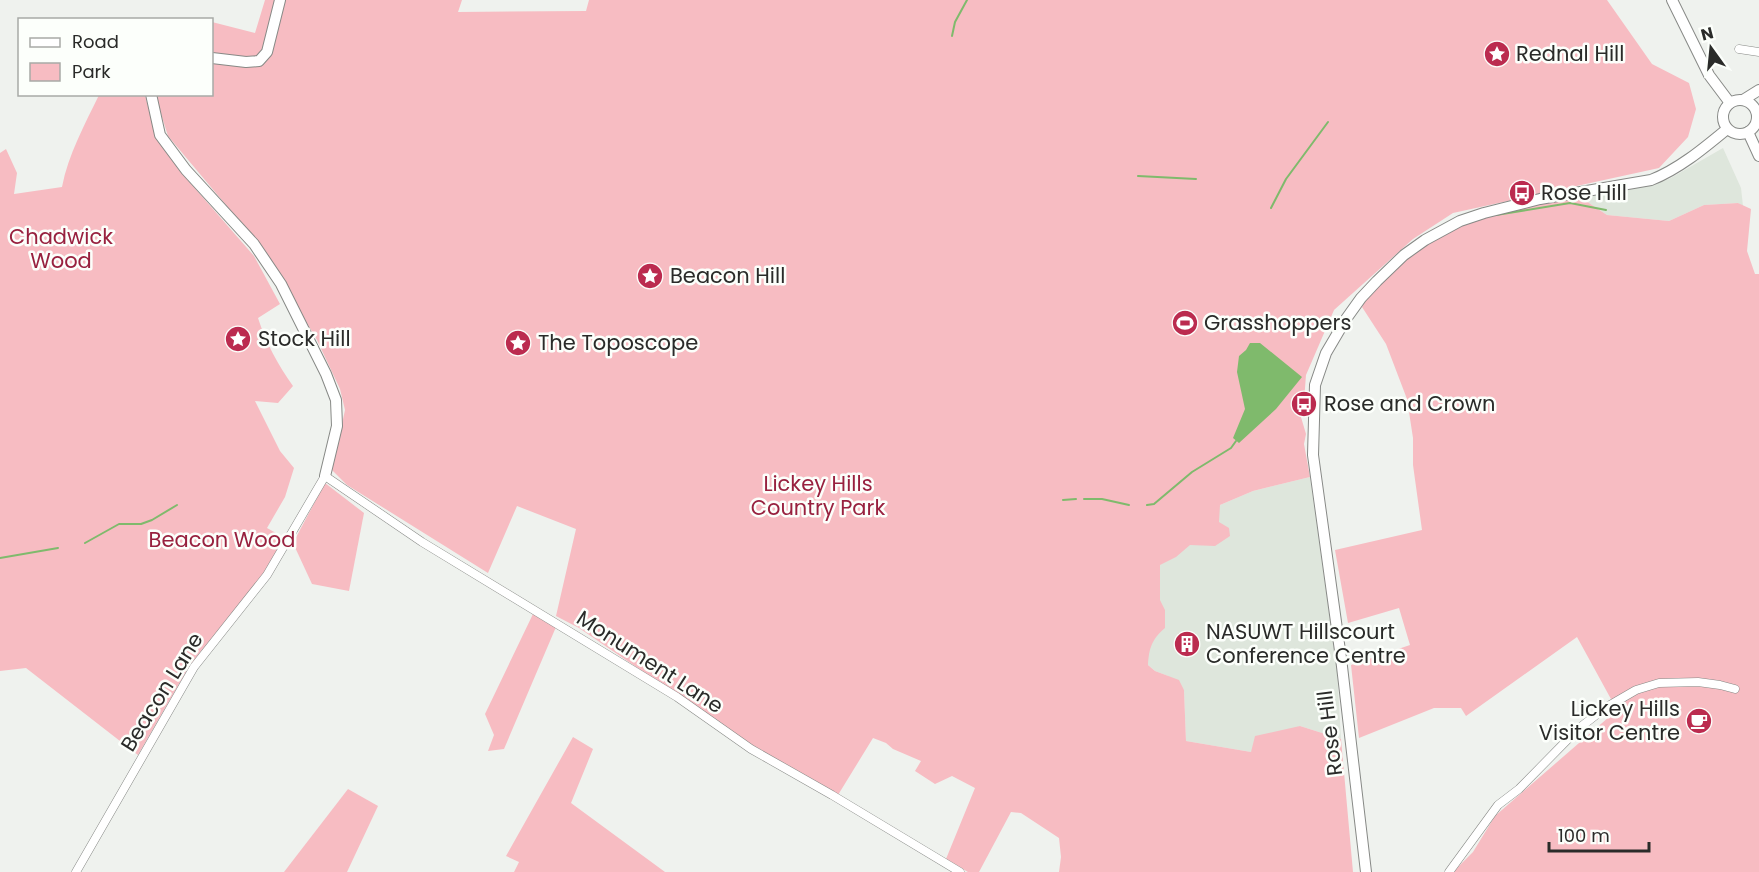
<svg xmlns="http://www.w3.org/2000/svg" width="1759" height="872" font-family="Poppins,sans-serif">
<rect width="100%" height="100%" fill="#eff2ee"/>
<g fill="#dee6dc">
<path d="M1723,148L1741,188L1743,206L1738,203L1704,205L1669,221L1607,215L1583,199L1582,195L1669,179Z"/>
<path d="M1310,477L1337,670L1341,739L1300,726L1251,752L1186,741L1184,690L1168,676L1155,671L1147,664V544L1220,505L1253,491Z"/>
</g>
<g fill="#f7bcc2">
<path d="M265,0H462L458,12L586,11L589,0H1607L1652,64L1689,83L1696,109L1688,137L1659,168L1453,213L1413,239L1334,310L1306,375L1304,401L1298,407L1306,434L1304,444L1310,477L1253,491L1220,505L1219,522L1229,528L1230,536L1215,546L1190,545L1176,557L1160,565V600L1165,610V628C1152,639 1149,648 1148,665L1155,671L1179,680L1184,690L1186,741L1251,752L1255,736L1300,726L1341,739L1353,872H1059L1061,857L1059,838L1021,813L1011,812L979,872H968L946,859L975,788L952,776L935,784L915,771L921,761L893,749L886,743L873,738L838,795L755,748L579,628L556,616L576,529L517,506L488,573L347,485L332,470L345,410L340,389L317,340L262,248L168,136L155,95L212,94V22L255,33Z"/>
<path d="M99,95H145L156,137L179,170L254,256L280,304L258,318C266,343 278,365 293,386L278,403L255,401L280,451L294,468L285,497L267,528L285,538L262,576L190,665L138,755L26,668L0,671V153L6,149L17,173L14,194L62,187C68,155 85,124 99,95Z"/>
<path d="M1582,195L1583,199L1607,215L1669,221L1704,205L1738,203L1751,209L1747,251L1755,274H1759V872H1453L1473,852L1495,816L1617,710L1577,637L1466,716L1461,708H1434L1359,738L1351,665L1410,645L1399,608L1348,623L1335,550L1422,530L1413,465V438L1407,399L1386,344L1362,307L1367,297L1404,257L1464,222L1506,209Z"/>
<path d="M325,483L364,513L349,591L312,584L293,543Z"/>
<path d="M533,614L556,627L504,749L488,751L494,735L485,714Z"/>
<path d="M573,737L593,749L571,803L665,872H514L519,862L506,856Z"/>
<path d="M348,789L378,806L347,872H284Z"/>
</g>
<path fill="#7fba6c" d="M1250,343H1260L1302,377L1276,409L1239,443L1233,438L1245,409L1237,372L1239,356L1246,350Z"/>
<g fill="none" stroke-linecap="round" stroke-linejoin="round">
<g stroke="#7fba6c" stroke-width="2">
<path d="M952,36L955,22L967,0"/>
<path d="M1138,176L1196,179"/>
<path d="M1271,208L1286,179L1328,122"/>
<path d="M1496,215L1570,203L1606,210"/>
<path d="M1084,499H1102L1129,505"/>
<path d="M1063,500L1076,499"/>
<path d="M1147,505L1154,504L1192,472L1231,448L1236,441"/>
<path d="M85,543L119,524H141L152,520L177,505"/>
<path d="M0,558L58,548"/>
</g>
<g stroke="#878986" stroke-width="9">
<g id="street">
<path d="M1739,49L1759,52"/>
<path d="M76,872L194,667L267,575L325,476L422,542L677,697L751,749L832,795L960,872"/>
<path d="M1449,872L1498,805L1519,789L1578,729L1605,708L1636,690L1659,683L1698,682L1720,685L1735,689"/>
</g>
</g>
<g stroke="#878986" stroke-width="12">
<g id="secondary">
<path d="M1672,0L1709,75L1730,103"/>
<path d="M212,58L246,62L259,61L267,52L280,0"/>
<path d="M151,94L160,135L186,170L254,244L281,284L326,374L336,400L337,426L325,476"/>
<circle cx="1740" cy="117" r="17"/>
<path d="M1743,100L1759,90"/>
<path d="M1748,132L1759,156"/>
<path d="M1366,872L1341,658L1313,455L1315,385L1326,353L1346,319L1361,298L1377,281L1404,255L1425,240L1460,221L1484,213L1540,199L1651,180C1679,169 1704,148 1727,129"/>
</g>
</g>
<use href="#street" stroke="#fff" stroke-width="8"/>
<use href="#secondary" stroke="#fff" stroke-width="10"/>
</g>
<defs>
<g id="sight-disc" transform="scale(1.35)"><circle r="9.5" fill="#bb2b4f" stroke="#fcfffb"/><path d="M0-6L1.8-2.2L6-1.7L2.9 1.2L3.7 5.4L0 3.3L-3.7 5.4L-2.9 1.2L-6-1.7L-1.8-2.2Z" fill="#fff"/></g>
<g id="bus-disc" transform="scale(1.35)"><circle r="9.5" fill="#bb2b4f" stroke="#fcfffb"/><path d="M-5-6H5V4H4V6H2V4H-2V6H-4V4H-5ZM-3.5-4V0h7V-4ZM-3.5 1.2v1.5H-2V1.2ZM2 1.2v1.5H3.5V1.2Z" fill="#fff"/></g>
<g id="stadium-disc" transform="scale(1.35)"><circle r="9.5" fill="#bb2b4f" stroke="#fcfffb"/><path d="M0-5a6.5 5 0 1 0 0 10a6.5 5 0 1 0 0-10ZM-3.5-1.8h7v3.6h-7Z" fill="#fff"/></g>
<g id="building-disc" transform="scale(1.35)"><circle r="9.5" fill="#bb2b4f" stroke="#fcfffb"/><path d="M-4-6H4V6H1V3H-1V6H-4ZM-2.5-4.3h1.7v1.8h-1.7ZM.8-4.3h1.7v1.8H.8ZM-2.5-1h1.7V.8h-1.7ZM.8-1h1.7V.8H.8Z" fill="#fff"/></g>
<g id="cafe-disc" transform="scale(1.35)"><circle r="9.5" fill="#bb2b4f" stroke="#fcfffb"/><path d="M-5.5-4.5H6V0H3Q3 3.5 0 3.5H-2.5Q-5.5 3.5-5.5 0ZM3-3.2v2h1.7v-2ZM-6 4.5H4V6H-6Z" fill="#fff"/></g>
</defs>
<g fill-rule="evenodd">
<use href="#sight-disc" x="1497" y="54"/>
<use href="#bus-disc" x="1522" y="193"/>
<use href="#sight-disc" x="650" y="276"/>
<use href="#stadium-disc" x="1185" y="323"/>
<use href="#sight-disc" x="238" y="339"/>
<use href="#sight-disc" x="518" y="343"/>
<use href="#bus-disc" x="1304" y="404"/>
<use href="#building-disc" x="1187" y="644"/>
<use href="#cafe-disc" x="1699" y="721"/>
</g>
<g text-anchor="middle" stroke-width="5" stroke-linejoin="round" paint-order="stroke">
<g font-size="21" fill="#2a2b29" stroke="#fcfffb" text-anchor="start">
<text x="1516" y="61">Rednal Hill</text>
<text x="1541" y="200">Rose Hill</text>
<text x="670" y="283">Beacon Hill</text>
<text x="1204" y="330">Grasshoppers</text>
<text x="258" y="346">Stock Hill</text>
<text x="538" y="350">The Toposcope</text>
<text x="1324" y="411">Rose and Crown</text>
<text x="1206" y="639">NASUWT Hillscourt<tspan x="1206" dy="24">Conference Centre</tspan></text>
<text x="1680" y="716" text-anchor="end">Lickey Hills<tspan x="1680" dy="24">Visitor Centre</tspan></text>
</g>
<g font-size="21" fill="#98213f" stroke="#fcfffb">
<text x="61" y="244">Chadwick<tspan x="61" dy="24">Wood</tspan></text>
<text x="818" y="491">Lickey Hills<tspan x="818" dy="24">Country Park</tspan></text>
<text x="222" y="547">Beacon Wood</text>
</g>
<g font-size="21" fill="#2a2b29" stroke="#fcfffb">
<text transform="translate(650 662) rotate(33)" y="7">Monument Lane</text>
<text transform="translate(162 692) rotate(-58)" y="7">Beacon Lane</text>
<text transform="translate(1330 733) rotate(-97)" y="7">Rose Hill</text>
</g>
</g>
<rect x="18" y="18" width="195" height="78" fill="#fcfffb" stroke="#a8aaa7" stroke-width="1.5"/>
<rect x="30" y="38" width="30" height="9" fill="#ffffff" stroke="#a8aaa7" stroke-width="1.5"/>
<text x="72" y="48" font-size="18" fill="#2a2b29">Road</text>
<rect x="30" y="63" width="30" height="18" fill="#f7bcc2" stroke="#a8aaa7" stroke-width="1.5"/>
<text x="72" y="78" font-size="18" fill="#2a2b29">Park</text>
<g transform="translate(1711 48) rotate(345)" stroke="#fcfffb" stroke-width="4.5" paint-order="stroke">
<path d="M0-4.5L10 22L0 15L-10 22Z" fill="#2a2b29"/>
<text y="-9" font-size="16" font-weight="bold" text-anchor="middle" fill="#2a2b29">N</text>
</g>
<path d="M1549 842v9h100v-9" fill="none" stroke="#2a2b29" stroke-width="3"/>
<text x="1558" y="842" font-size="18" fill="#2a2b29" stroke="#fcfffb" stroke-width="4.5" paint-order="stroke">100 m</text>
</svg>
